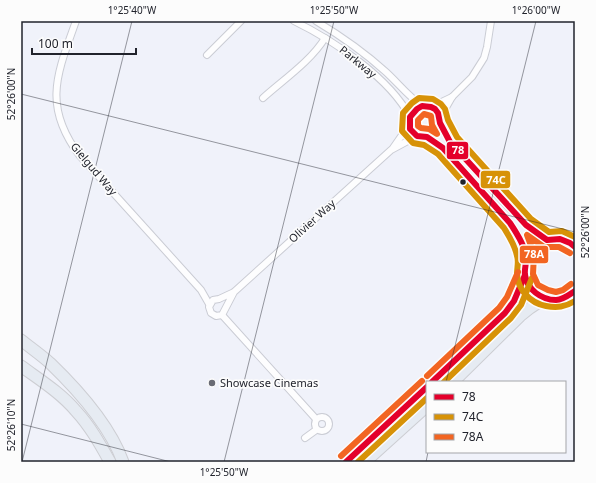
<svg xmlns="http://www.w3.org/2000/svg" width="596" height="483" font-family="'Noto Sans',sans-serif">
<rect width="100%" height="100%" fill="#f0f2fa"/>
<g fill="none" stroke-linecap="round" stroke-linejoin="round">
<g stroke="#caccd4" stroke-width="8">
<g id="street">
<path d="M76,21C57,74 42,106 80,156L201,290L209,304"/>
<path d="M294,21C333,40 390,78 410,117"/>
<path d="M316,21C341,36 364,52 386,72C398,83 408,96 422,106"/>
<path d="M207,55L241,21"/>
<path d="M263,98C283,80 311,61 325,38"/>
<circle cx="425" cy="122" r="16"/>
<path d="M431,107L452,97"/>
<path d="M440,118L452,97L472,77L484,58L487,47L491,21"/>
<path d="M440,123C451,144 464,156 479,174C499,198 521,223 547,240"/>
<path d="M427,137L443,148L510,223L518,235L526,256"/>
<path d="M393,148L409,125"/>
<path d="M234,292L222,315L216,316L211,313L209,307L213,300L219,299L234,292L391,150L417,136"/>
<path d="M566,297L575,302"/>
<path d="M222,315L316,419"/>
<circle cx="322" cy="424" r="7"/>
<path d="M305,438L316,430"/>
</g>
</g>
<g stroke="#cdced3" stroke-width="13">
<g id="highway">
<path d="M575,247C566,240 555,237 543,241C501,257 536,325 575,291"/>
<path d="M21,340C31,348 41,355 50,363C78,390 110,426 123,462"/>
<path d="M21,366C40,380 61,393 76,411C90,426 100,444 110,462"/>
<path d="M432,382L505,313L514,301L525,275"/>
<path d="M453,382L520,316L530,308L545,298"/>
<path d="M346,462L427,387"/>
<path d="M365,462L427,406"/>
</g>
</g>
<use href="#street" stroke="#fdfdfe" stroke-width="6"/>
<use href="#highway" stroke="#e6ebf2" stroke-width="11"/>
<g stroke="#fcfcfc" stroke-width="9">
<g id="bus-1">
<path d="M575,247L570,243L560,239L547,240L526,225L450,142L440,123L438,113L435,109L431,107L422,106L417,109L410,117V129L417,136L427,137L443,148L510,223C516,232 525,246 526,256C527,262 524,269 525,275C527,289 541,300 556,300C563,300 569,295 575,291"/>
<path d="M432,382L505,313L514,301L525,275"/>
<path d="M346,462L427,387"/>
</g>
</g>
<g stroke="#fcfcfc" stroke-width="9">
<g id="bus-2">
<path d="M575,237L562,231L549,232L531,219L457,137L448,120L445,109L441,104L433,99L419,98L412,103L403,113L402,131L413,143L424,145L438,154L504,228C509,236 515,245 517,256C519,261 517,268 517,274C518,290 530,303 546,306C557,308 565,307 575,301"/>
<path d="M444,382L511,318L521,305L532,278"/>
<path d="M358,462L427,398"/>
</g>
</g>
<g stroke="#fcfcfc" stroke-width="9">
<g id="bus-3">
<path d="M424,114L431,116L432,125L437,134L429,129L421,128L418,126V120Z"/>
<path d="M570,253L559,247H544L527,235L534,254L533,274L538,285L548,290L556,292L563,290L571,284"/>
<path d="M427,376L499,308L507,297L518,272"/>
<path d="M341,456L422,381"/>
</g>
</g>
<use href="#bus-1" stroke="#e4002b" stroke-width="6"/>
<use href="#bus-2" stroke="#d79207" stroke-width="6"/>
<use href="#bus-3" stroke="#f26522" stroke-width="6"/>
</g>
<path fill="none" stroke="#21232c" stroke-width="1" stroke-opacity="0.45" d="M21,94L575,232M446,382L536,21M21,424L171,462M22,462L132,21M224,462L334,21M426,462L428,452"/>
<circle fill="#21232c" stroke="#fcfcfc" stroke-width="1.5" cx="463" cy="182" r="3.5"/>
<circle fill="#696b74" stroke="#fcfcfc" stroke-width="1.5" cx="212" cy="383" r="4"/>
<g text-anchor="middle" stroke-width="3.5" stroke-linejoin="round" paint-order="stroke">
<g font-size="11" fill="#21232c" stroke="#fcfcfc">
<text transform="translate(358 62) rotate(39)" y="4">Parkway</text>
<text transform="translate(94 169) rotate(50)" y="4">Gielgud Way</text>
<text transform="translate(312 221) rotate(-42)" y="4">Olivier Way</text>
</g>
<g font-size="11" fill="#21232c" stroke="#fcfcfc" text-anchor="start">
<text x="220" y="387">Showcase Cinemas</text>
</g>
</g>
<g stroke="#fcfcfc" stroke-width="1.5">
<rect x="446" y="141" width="23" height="19" rx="4" fill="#e4002b"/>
<rect x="480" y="170" width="31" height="19" rx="4" fill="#d79207"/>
<rect x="519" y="245" width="30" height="19" rx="4" fill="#f26522"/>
</g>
<g font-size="11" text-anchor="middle" font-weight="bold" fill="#fff">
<text x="458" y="154">78</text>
<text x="496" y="184">74C</text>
<text x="534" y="258">78A</text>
</g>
<rect width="596" height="483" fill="none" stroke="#fcfcfc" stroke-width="44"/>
<rect x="426" y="381" width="140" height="72" fill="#fcfcfc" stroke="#a4a5a9"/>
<rect x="434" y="394" width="20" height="6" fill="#e4002b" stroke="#a4a5a9"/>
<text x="462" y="401" font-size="12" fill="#21232c">78</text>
<rect x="434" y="414" width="20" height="6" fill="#d79207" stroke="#a4a5a9"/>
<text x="462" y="421" font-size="12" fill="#21232c">74C</text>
<rect x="434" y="434" width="20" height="6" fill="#f26522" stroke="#a4a5a9"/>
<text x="462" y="441" font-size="12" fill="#21232c">78A</text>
<path d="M32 48v6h104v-6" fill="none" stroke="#21232c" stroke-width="2"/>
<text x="38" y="48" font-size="12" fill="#21232c" stroke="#fcfcfc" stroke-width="3" paint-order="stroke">100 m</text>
<rect x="22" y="22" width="552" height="439" fill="none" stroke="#21232c" stroke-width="1.5"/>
<g font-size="10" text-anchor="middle" fill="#21232c">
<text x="132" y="14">1°25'40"W</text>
<text x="334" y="14">1°25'50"W</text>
<text x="536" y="14">1°26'00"W</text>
<text transform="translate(11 94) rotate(-90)" y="4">52°26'00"N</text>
<text transform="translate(585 232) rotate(-90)" y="4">52°26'00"N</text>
<text transform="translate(11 425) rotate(-90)" y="4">52°26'10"N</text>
<text x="224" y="476">1°25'50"W</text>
</g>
</svg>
